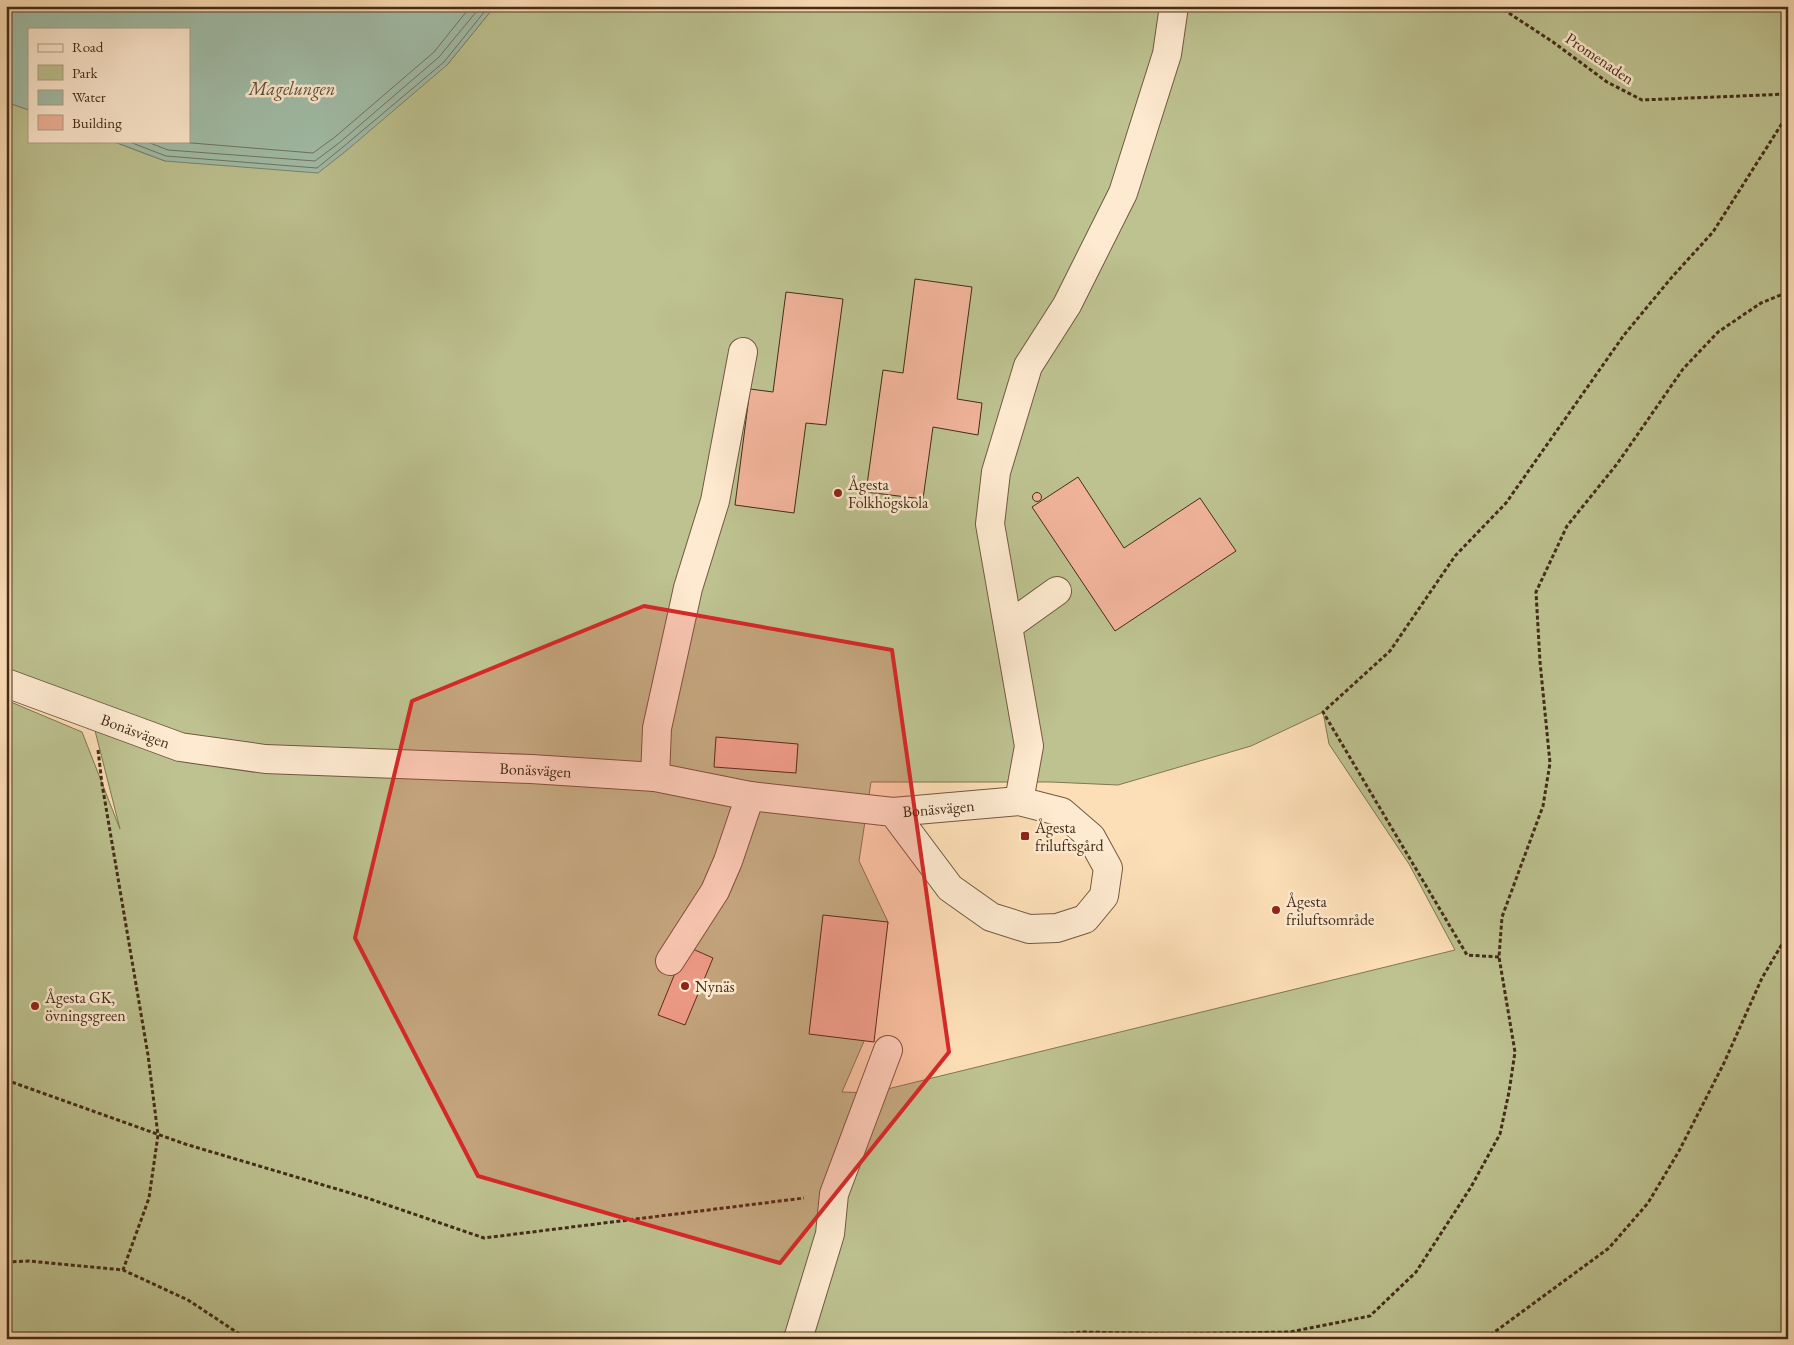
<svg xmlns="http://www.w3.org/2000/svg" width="1794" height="1345" font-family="'EB Garamond',serif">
<rect width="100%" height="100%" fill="#fddfb7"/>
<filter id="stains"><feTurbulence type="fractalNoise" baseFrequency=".004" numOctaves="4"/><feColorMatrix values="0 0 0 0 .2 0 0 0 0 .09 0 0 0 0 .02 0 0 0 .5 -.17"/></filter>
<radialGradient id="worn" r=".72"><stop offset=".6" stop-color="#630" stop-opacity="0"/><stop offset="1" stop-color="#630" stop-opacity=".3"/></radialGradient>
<path fill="#bdc290" stroke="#807754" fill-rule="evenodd" d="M495,6H1788V1339H6V700L82,732L120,829L88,703L6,671V102L29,110V141H112L165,161L447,65ZM1323,712L1329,744L1409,864L1455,950L871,1093L842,1092L871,1025L888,922L859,861L871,782H1051L1118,785L1251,746Z"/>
<path fill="#a1bda8" stroke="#7c836f" d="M6,6H495L447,65L346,151L318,173L165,161L112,141H189V29H29V110L6,102Z"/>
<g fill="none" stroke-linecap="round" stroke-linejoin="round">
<g stroke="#727460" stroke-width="1">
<path d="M127,141L166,156L317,168L343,147L444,62L489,6"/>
<path d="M145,141L168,150L315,161L339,143L439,57L481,6"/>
<path d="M167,141L313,153L335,137L434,52L471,6"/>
</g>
</g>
<g fill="#f1b49b" stroke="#442c19">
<path d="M915,279L972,287L957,399L982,403L978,435L933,427L923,499L866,492L883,370L903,373Z"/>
<path d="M786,292L843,299L826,425L806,423L794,513L735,505L750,389L773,392Z"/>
<path d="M1078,477L1124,548L1200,498L1236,551L1115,631L1032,507Z"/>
<circle cx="1037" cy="497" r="4.5"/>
<path d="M716,737L798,744L796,773L714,767Z"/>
<path d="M823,915L888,922L874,1042L809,1034Z"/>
<path d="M686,946L713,958L685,1025L658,1015Z"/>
</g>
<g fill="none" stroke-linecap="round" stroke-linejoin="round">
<g stroke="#725940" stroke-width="30">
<g id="minor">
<path d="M1008,626L1057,591"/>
<path id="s1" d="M6,683L180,747L265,759L531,769L655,777L750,796L893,812L1019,801L1062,812L1091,837L1108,868L1104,896L1085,919L1057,928L1029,929L991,917L950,888L893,812"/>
<path d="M655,777L657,728L688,588L715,501L743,352"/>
<path d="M1019,801L1029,746L990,524L996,472L1028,366L1067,305L1123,193L1167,54L1174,6"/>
<path d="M670,961L715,891L728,861L750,796"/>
<path d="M798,1339L830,1234L834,1194L888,1050"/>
</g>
</g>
<g stroke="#442c19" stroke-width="3" stroke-dasharray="4 2.5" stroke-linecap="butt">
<path d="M1498,6L1553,42L1607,82L1642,100L1788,94"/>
<path d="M532,9L535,6"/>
<path d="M98,750L102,784L148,1055L158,1135L149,1198L123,1270"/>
<path d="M1499,957L1467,955L1323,712L1390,651L1455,556L1506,503L1624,335L1672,277L1713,232L1788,114"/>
<path d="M6,1080L185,1144L367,1198L484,1238L804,1198"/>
<path d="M6,1262L29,1261L123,1270L188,1300L247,1339"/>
<path d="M1005,1339L1083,1332L1173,1334L1290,1332L1370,1316L1416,1272L1471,1187L1500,1134L1509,1092L1515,1052L1499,957L1502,917L1543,806L1550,763L1540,662L1536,592L1567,526L1617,464L1683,369L1718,332L1761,303L1788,292"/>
<path d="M1485,1339L1609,1248L1648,1203L1679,1151L1724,1063L1762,978L1788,934"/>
</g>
<use href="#minor" stroke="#feead0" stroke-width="28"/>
</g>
<path fill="#d62828" fill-opacity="0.2" stroke="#d62828" stroke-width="4" stroke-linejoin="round" d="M644,606L892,650L949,1052L780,1263L478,1176L355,938L412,701Z"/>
<g fill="#8f2418" stroke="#feead0" stroke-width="2">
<circle cx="838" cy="493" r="5"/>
<rect x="1020" y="831" width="10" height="10" rx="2.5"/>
<circle cx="1276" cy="910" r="5"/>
<circle cx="685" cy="986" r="5"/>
<circle cx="35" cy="1006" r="5"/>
</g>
<g text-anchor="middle" stroke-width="5" stroke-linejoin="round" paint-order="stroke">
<g font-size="16" fill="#442c19" stroke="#feead0">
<text transform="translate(1600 58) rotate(34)" y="6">Promenaden</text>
<text dy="6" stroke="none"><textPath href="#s1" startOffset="138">Bonäsvägen</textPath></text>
<text dy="6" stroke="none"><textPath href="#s1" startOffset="542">Bonäsvägen</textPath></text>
<text dy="6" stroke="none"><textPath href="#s1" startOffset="948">Bonäsvägen</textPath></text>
</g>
<g font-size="16" fill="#442c19" stroke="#feead0" text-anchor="start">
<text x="848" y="490">Ågesta<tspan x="848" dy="18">Folkhögskola</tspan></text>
<text x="1035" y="833">Ågesta<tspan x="1035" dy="18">friluftsgård</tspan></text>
<text x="1286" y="907">Ågesta<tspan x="1286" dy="18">friluftsområde</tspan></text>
<text x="695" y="992">Nynäs</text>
<text x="45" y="1003">Ågesta GK,<tspan x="45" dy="18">övningsgreen</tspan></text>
</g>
<g font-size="18" font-style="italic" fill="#5b503d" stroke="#feead0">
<text x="292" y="95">Magelungen</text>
</g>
</g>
<rect width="1794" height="1345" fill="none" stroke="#fddfb7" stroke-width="25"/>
<rect x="8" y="8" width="1779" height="1330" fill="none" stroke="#442c19" stroke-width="2.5"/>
<rect x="12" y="12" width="1769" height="1320" fill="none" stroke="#442c19"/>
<rect x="28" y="28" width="162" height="115" fill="#feead0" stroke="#b49e87"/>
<rect x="38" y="44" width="25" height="8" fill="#feead0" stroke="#b49e87"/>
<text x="72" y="52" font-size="15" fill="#442c19">Road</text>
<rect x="38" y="65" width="25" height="15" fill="#bdc290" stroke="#b49e87"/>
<text x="72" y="78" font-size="15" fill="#442c19">Park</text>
<rect x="38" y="90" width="25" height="15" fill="#a1bda8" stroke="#b49e87"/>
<text x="72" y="102" font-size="15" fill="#442c19">Water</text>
<rect x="38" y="115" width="25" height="15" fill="#f1b49b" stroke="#b49e87"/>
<text x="72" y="128" font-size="15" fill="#442c19">Building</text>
<rect width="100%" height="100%" filter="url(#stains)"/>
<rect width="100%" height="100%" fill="url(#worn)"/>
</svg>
